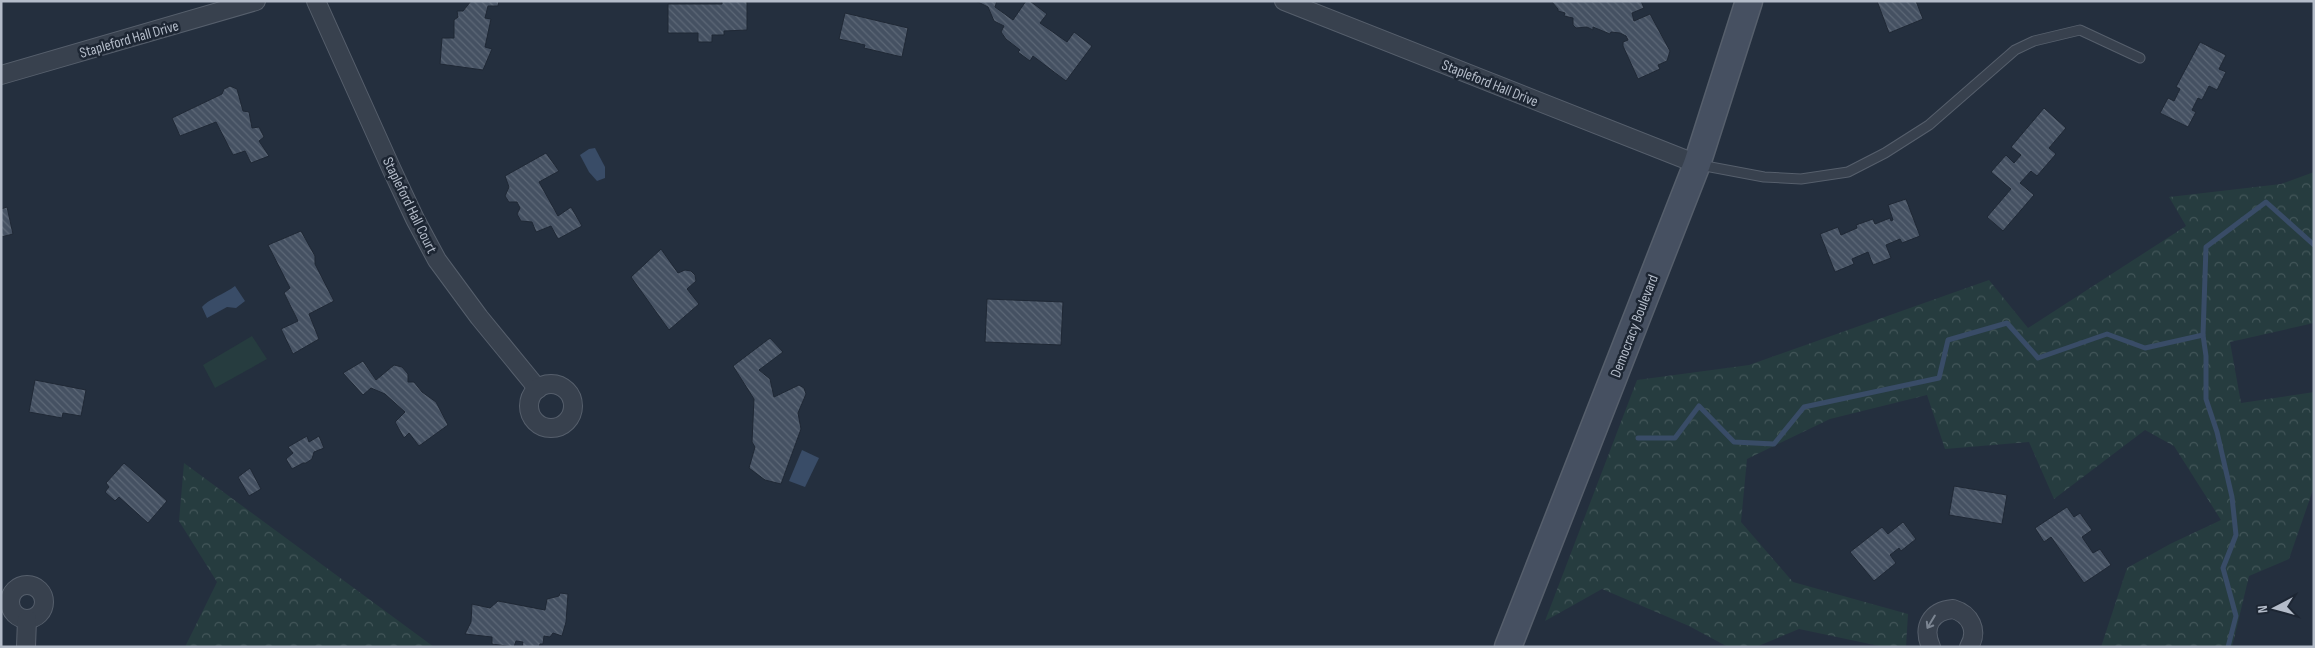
<svg xmlns="http://www.w3.org/2000/svg" width="2315" height="648" font-family="'Sofia Sans Condensed',sans-serif">
<defs>
<pattern id="forest-crowns" width="20" height="18" patternUnits="userSpaceOnUse" patternTransform="scale(1.25)"><rect width="20" height="18" fill="#263c3f"/><path d="M2 6a3 3 0 1 1 6 0M12 15a3 3 0 1 1 6 0" fill="none" stroke="#435659"/></pattern>
<pattern id="building-back-hatch" width="6" height="6" patternUnits="userSpaceOnUse" patternTransform="scale(1.25)"><rect width="6" height="6" fill="#455162"/><path d="M-1 5l2 2M0 0l6 6M5-1l2 2" fill="none" stroke="#5d6877"/></pattern>
</defs>
<rect width="100%" height="100%" fill="#242f3e"/>
<path fill="#263c3f" d="M252,336L267,359L215,388L203,365Z"/>
<g fill="url(#forest-crowns)">
<path d="M2314,172V323L2230,342L2241,403L2314,392V487L2289,559L2249,576L2232,647H2101L2127,568L2170,544L2221,520L2174,446L2145,430L2054,499L2029,442L1945,449L1927,395L1830,419L1747,459L1741,522L1793,582L1908,614L1906,647H1884L1799,629L1756,647H1728L1689,626L1602,589L1545,621L1637,380L1749,365L1989,280L2028,328L2186,226L2169,197L2281,184Z"/>
<path d="M184,463L434,647H185L217,582L179,521Z"/>
</g>
<g fill="#394c67">
<path d="M595,148L605,167V178L597,181L589,172L580,155L589,149Z"/>
<path d="M235,286L245,301L236,308L227,307L207,318L202,307C207,300 226,293 235,286Z"/>
<path d="M802,450L819,458L805,487L789,481Z"/>
</g>
<g fill="none" stroke-linecap="round" stroke-linejoin="round">
<g stroke="#394c67" stroke-width="5">
<path d="M2203,335L2206,356V399L2217,432L2232,497L2236,535L2223,568L2236,616L2228,647"/>
<path d="M1638,438H1675L1699,406L1734,442L1774,444L1804,407L1939,378L1948,340L2007,323L2038,358L2107,334L2145,348L2203,335L2206,247L2266,202L2314,245"/>
</g>
</g>
<g fill="url(#building-back-hatch)" stroke="#1f2835">
<path d="M471,1H499L498,6H488L485,18L491,19L485,47L492,49L483,70L440,64L442,38H454V20L458,17L457,11H463Z"/>
<path d="M722,1H747V30L724,31V35H712V42H698V33H668V4H722Z"/>
<path d="M976,1H997L995,7L1013,20L1026,1H1030L1047,14L1040,23L1067,42L1074,32L1092,46L1066,81L1033,56L1030,61L1018,52L1020,50L1006,39L1001,32L1004,26L994,21L988,7Z"/>
<path d="M1551,1H1641L1644,8L1632,13L1634,21L1650,14L1670,51L1667,61L1658,65L1660,69L1638,79L1623,46V42L1628,40L1626,36L1620,33L1611,32L1610,34L1593,27V30L1587,27L1576,28L1573,25V18L1564,16L1565,13L1558,11V9Z"/>
<path d="M1877,1H1916L1923,19L1889,33Z"/>
<path d="M845,13L908,28L902,57L864,48L865,45L839,39Z"/>
<path d="M2200,42L2226,55L2219,69L2226,72L2217,90L2209,86L2202,100L2198,98L2192,110L2196,112L2188,127L2160,113L2168,98L2174,101L2180,89L2176,87Z"/>
<path d="M230,86L237,89L243,111L249,112L252,128L259,127L264,137L259,141L269,156L251,163L245,151L233,155L216,122L180,136L172,118L222,94L224,89Z"/>
<path d="M2044,108L2066,128L2049,148L2056,154L2037,176L2031,171L2020,183L2034,195L2003,231L1987,217L2011,189L1991,172L2006,155L2014,163L2021,155L2011,147Z"/>
<path d="M546,153L559,171L539,182L558,216L571,207L582,226L558,239L551,226L536,232L532,222L521,221L517,214L520,208L517,202H509L505,196L509,187L505,176Z"/>
<path d="M1906,199L1920,236L1902,243L1900,239L1886,245L1891,258L1873,265L1868,252L1852,259L1854,264L1835,272L1820,234L1838,227L1841,235L1857,228L1856,225L1873,219L1875,224L1890,218L1891,221L1893,220L1888,205Z"/>
<path d="M7,207L13,234L1,237V209Z"/>
<path d="M301,231L315,256V264L334,301L309,314L319,339L293,354L281,329L298,321L284,293L290,288L268,245Z"/>
<path d="M661,249L678,273L685,270L691,271L695,275L696,281L687,289L699,304L669,330L631,277Z"/>
<path d="M987,299L1063,302L1061,345L985,342Z"/>
<path d="M770,338L783,352L759,370L770,379L774,397L799,385L804,388L806,394L798,413L801,429L781,484L765,480L749,468L755,447L752,442L754,399L733,366Z"/>
<path d="M363,361L376,380L394,365L402,367L408,374V382H414L422,392L436,402L448,425L419,446L409,433L404,438L395,422L405,412L385,394L371,388L363,395L343,373Z"/>
<path d="M35,380L86,390L81,416L63,413L62,418L29,412Z"/>
<path d="M307,436L309,442L319,436L324,448L314,452L312,459L306,463H303L292,469L286,459L293,453L288,447Z"/>
<path d="M124,463L167,501L148,523L119,497L115,501L105,492L109,487L106,483Z"/>
<path d="M250,468L261,489L249,496L238,477Z"/>
<path d="M1954,486L2007,495L2002,524L1949,515Z"/>
<path d="M2067,507L2074,517L2080,513L2092,530L2082,537L2093,553L2100,549L2111,565L2084,583L2051,537L2044,542L2035,528Z"/>
<path d="M1903,522L1916,539L1901,551L1899,548L1890,555L1896,563L1874,581L1850,552L1882,527L1888,534Z"/>
<path d="M560,593L568,594L566,622L562,636L553,633L550,637L544,636L543,644H540L539,647H522L523,642L516,641L514,647L492,644V637L465,634L471,622L472,604L490,608L498,601L545,610L547,599L559,596Z"/>
</g>
<g fill="none" stroke-linecap="round" stroke-linejoin="round">
<g stroke="#565f6c" stroke-width="11">
<path id="service" d="M1700,165L1764,177L1801,179L1848,172L1885,153L1929,125L2015,50L2034,41L2080,30L2140,58"/>
</g>
<g stroke="#565f6c" stroke-width="20">
<g id="minor">
<path d="M316,1L392,170L415,219L437,260L479,317L538,389"/>
<path d="M1284,1L1697,164"/>
<path d="M1,75L256,1"/>
<circle cx="551" cy="406" r="22"/>
<circle cx="27" cy="602" r="17"/>
<path d="M26,647L27,619"/>
<path d="M1931,647C1922,627 1931,611 1953,609C1970,614 1979,630 1969,647"/>
</g>
</g>
<g stroke="#565f6c" stroke-width="29">
<path id="secondary" d="M1508,647L1697,164L1749,1"/>
</g>
<use href="#service" stroke="#38414e" stroke-width="9"/>
<use href="#minor" stroke="#38414e" stroke-width="18"/>
<use href="#secondary" stroke="#465061" stroke-width="26"/>
</g>
<defs><path id="oneway-shaft" d="M-6 0H5M1.5-3L5.5 0L1.5 3" fill="none" stroke-width="1.6" stroke-linecap="round" stroke-linejoin="round" transform="scale(1.25)"/></defs>
<use stroke="#7c8592" href="#oneway-shaft" transform="translate(1931 622) rotate(121)"/>
<g text-anchor="middle" stroke-width="5" stroke-linejoin="round" paint-order="stroke">
<g font-size="15" fill="#b4bcc9" stroke="#1d2633">
<text transform="translate(129 39) rotate(-16)" y="5">Stapleford Hall Drive</text>
<text transform="translate(1490 83) rotate(22)" y="5">Stapleford Hall Drive</text>
<text transform="translate(410 205) rotate(64)" y="5">Stapleford Hall Court</text>
<text transform="translate(1634 326) rotate(-69)" y="5">Democracy Boulevard</text>
</g>
</g>
<rect width="2315" height="648" fill="none" stroke="#b4bcc9" stroke-width="5"/>
<g transform="translate(2275 608) rotate(264)" stroke="#1d2633" stroke-width="4" paint-order="stroke">
<path d="M0-4L9 19L0 12L-9 19Z" fill="#b4bcc9"/>
<text y="-8" font-size="14" font-weight="bold" text-anchor="middle" fill="#b4bcc9">N</text>
</g>
</svg>
